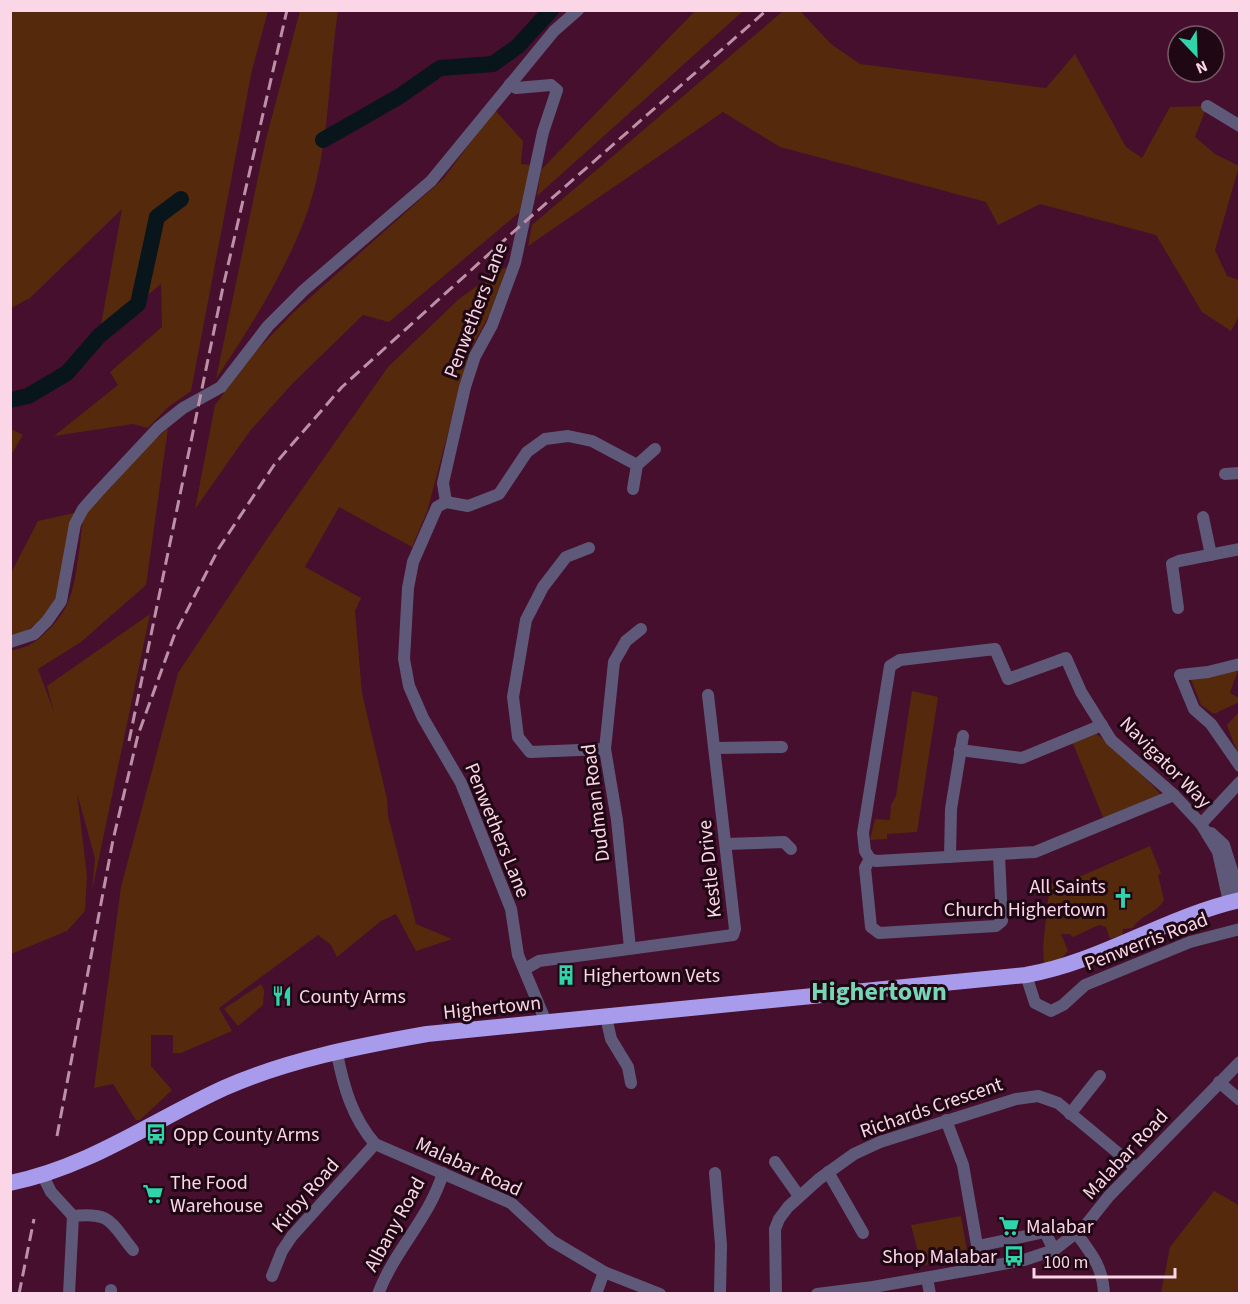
<svg xmlns="http://www.w3.org/2000/svg" width="1250" height="1304" font-family="'Source Sans 3',sans-serif">
<rect width="100%" height="100%" fill="#460f2e"/>
<g fill="#55290c">
<path d="M11,10L268,11L252,70L191,391L167,408L148,428L133,424L54,436L118,385L110,372L162,327L161,284L99,336L122,209L30,298L11,308Z"/>
<path d="M300,11H338C328,76 330,147 308,210C287,270 251,326 216,379L266,139Z"/>
<path d="M695,11H743L537,196L541,170Z"/>
<path d="M783,11H803L802,13L831,44L860,64L1046,88L1075,54L1126,147L1142,158L1170,107L1207,106L1195,137L1215,154L1239,166L1215,250L1227,276L1239,280V316L1231,331L1202,312L1156,235L1040,204L998,225L986,202L780,147L723,112L528,246L532,225Z"/>
<path d="M495,110L523,141L521,164L532,165L521,211L389,322L363,315L292,384L250,431L195,509L215,405L256,351L294,312L443,179Z"/>
<path d="M507,267L490,314L470,350L427,512L412,547L339,507L305,567L361,598L355,611L362,693L387,799L388,816L416,924L452,939L416,951L396,914L381,921L337,957L331,945L318,935L219,1008L232,1031L181,1053H173V1035H151V1066L172,1090L140,1120H136L113,1084L94,1088L121,887L178,673L267,539L388,367L459,299L496,272Z"/>
<path d="M168,428L146,585L81,642L38,669L54,712L47,686L150,614L92,891L95,858L77,793L87,876L85,911L67,931L11,954V650C22,650 35,643 43,635C74,608 74,584 80,545C81,535 81,524 86,514C104,485 142,451 168,428Z"/>
<path d="M11,429L23,435L11,455Z"/>
<path d="M74,513C68,526 69,535 67,549C62,590 53,623 11,637V573L38,521Z"/>
<path d="M1239,667L1230,693L1239,698V702L1214,714L1201,705L1190,677Z"/>
<path d="M912,691L938,697L917,832L887,834V839L870,840L875,819L890,820L891,805L896,796Z"/>
<path d="M1239,712V757L1227,725Z"/>
<path d="M1096,734C1101,735 1158,788 1161,796L1105,822L1072,741Z"/>
<path d="M1150,846L1161,873L1158,875L1164,900C1157,913 1140,915 1133,928L1123,929L1122,935L1110,939L1106,927L1099,925L1073,937L1070,934H1061L1068,951L1060,960L1044,963L1043,946L1050,883H1065Z"/>
<path d="M261,984L264,990L263,1005L238,1026L224,1009Z"/>
<path d="M1214,1191L1237,1204L1239,1211V1293H1161L1170,1247Z"/>
<path d="M961,1216L968,1257L914,1267L908,1255L918,1252L911,1225Z"/>
</g>
<g fill="none" stroke-linecap="round" stroke-linejoin="round">
<g stroke="#08151b" stroke-width="16">
<path d="M323,140L400,96L440,68L493,64L518,46L551,10"/>
<path d="M10,400L28,396L67,373L99,336L138,304L157,217L181,199"/>
</g>
<g stroke="#5e5979" stroke-width="12">
<path d="M510,84L516,88L551,85L557,90L543,132L515,263L492,325L475,356L465,387L443,483L446,502L437,507L413,562L408,588L404,659L409,686L423,718L461,783L511,909L518,955L546,1022"/>
<path d="M1207,106L1240,126"/>
<path d="M1225,474L1240,473"/>
<path d="M633,489L637,465L655,449"/>
<path d="M446,502L468,506L499,494L527,452L545,439L568,436L592,441L637,465"/>
<path d="M1203,517L1211,555"/>
<path d="M589,548L566,557L543,587L526,620L513,697L518,737L530,752L605,749"/>
<path d="M1178,608L1172,564L1179,561L1240,549"/>
<path d="M10,642L34,634L47,621L61,601L75,524L83,509L98,492L158,428L183,408L221,387L268,326L304,290L431,181L554,31L578,10"/>
<path d="M1240,664L1208,672L1180,675L1194,709L1211,724L1240,766"/>
<path d="M715,748L782,747"/>
<path d="M960,750L1022,758L1102,725"/>
<path d="M1174,795L1035,852L876,861L870,859L865,851L863,833L890,666L900,660L995,649L1008,679L1066,658L1081,692L1111,740L1174,795L1201,824L1218,852L1229,902"/>
<path d="M1201,824L1240,782"/>
<path d="M1211,833L1224,845L1240,896"/>
<path d="M727,844L784,842L791,849"/>
<path d="M950,857L951,809L963,736"/>
<path d="M870,859L865,868L871,927L879,933L996,926L1002,921L999,855"/>
<path d="M630,948L617,820L605,749L614,662L626,641L641,629"/>
<path d="M525,969L539,961L733,935L735,929L708,695"/>
<path d="M1026,975L1035,1003L1051,1011L1063,1005L1085,985L1190,942L1240,929"/>
<path d="M606,1017L611,1039L628,1067L631,1083"/>
<path d="M337,1054C344,1088 352,1117 375,1144L511,1203L552,1241L604,1272L660,1294"/>
<path d="M1219,1082L1240,1100"/>
<path d="M1070,1114L1100,1076"/>
<path d="M946,1120L963,1165L981,1268"/>
<path d="M775,1162L799,1196"/>
<path d="M828,1172L863,1233"/>
<path d="M715,1173L721,1245L720,1294"/>
<path d="M42,1174L51,1192L73,1216L69,1294"/>
<path d="M73,1216C112,1212 110,1222 133,1250"/>
<path d="M1077,1234C1092,1254 1103,1268 1104,1294"/>
<path d="M978,1246L1045,1232L1054,1250"/>
<path d="M272,1276L282,1251L292,1236L375,1144"/>
<path d="M927,1278L930,1294"/>
<path d="M111,1294V1290"/>
<path d="M378,1294C395,1249 429,1219 443,1173"/>
<path d="M596,1294L604,1272"/>
<path d="M776,1294L775,1229L779,1219L788,1207L819,1179L854,1154L880,1142L1016,1099L1038,1096L1058,1103L1136,1168"/>
<path d="M817,1294L873,1287L981,1268L1024,1260L1054,1250L1085,1226L1109,1196L1240,1062"/>
</g>
<path stroke="#a89beb" stroke-width="16" d="M10,1183C89,1167 152,1121 224,1088C287,1060 359,1046 427,1034L1026,975C1101,962 1165,917 1240,900"/>
<g stroke="#bc91a7" stroke-width="3" stroke-dasharray="12 6" stroke-linecap="butt">
<path d="M129,741L223,287L287,10"/>
<path d="M57,1136L113,840L138,735L174,636L219,548L274,465L342,387L511,234L767,10"/>
<path d="M19,1294L34,1219"/>
</g>
</g>
<defs>
<g id="church-bare" transform="scale(1.62)"><path d="M-1.2-6h2.4v3.5h3.3v2.4h-3.3V6h-2.4V-.1h-3.3v-2.4h3.3Z" fill="#2fd4aa" stroke="#1f0714" stroke-width="2.5" paint-order="stroke"/></g>
<g id="building-bare" transform="scale(1.62)"><path d="M-4-6H4V6H1V3H-1V6H-4ZM-2.5-4.3h1.7v1.8h-1.7ZM.8-4.3h1.7v1.8H.8ZM-2.5-1h1.7V.8h-1.7ZM.8-1h1.7V.8H.8Z" fill="#2fd4aa" stroke="#1f0714" stroke-width="2.5" paint-order="stroke"/></g>
<g id="restaurant-bare" transform="scale(1.62)"><path d="M-5-6h1v4h1v-4h1v4h1v-4h1v5L-1.5 .5V6h-2V.5L-5-1ZM5-6V6H3V1.5H1.5Q1.5-4 5-6Z" fill="#2fd4aa" stroke="#1f0714" stroke-width="2.5" paint-order="stroke"/></g>
<g id="bus-bare" transform="scale(1.62)"><path d="M-5-6H5V4H4V6H2V4H-2V6H-4V4H-5ZM-3.5-4V0h7V-4ZM-3.5 1.2v1.5H-2V1.2ZM2 1.2v1.5H3.5V1.2Z" fill="#2fd4aa" stroke="#1f0714" stroke-width="2.5" paint-order="stroke"/></g>
<g id="supermarket-bare" transform="scale(1.62)"><path d="M-6-5.5h2.5l.6 2H6L4.5 2H-2.5L-4.4-4H-6ZM-1.5 3.2a1.3 1.3 0 1 0 .1 0ZM3 3.2a1.3 1.3 0 1 0 .1 0Z" fill="#2fd4aa" stroke="#1f0714" stroke-width="2.5" paint-order="stroke"/></g>
</defs>
<g fill-rule="evenodd">
<use href="#church-bare" x="1123" y="898"/>
<use href="#building-bare" x="566" y="975"/>
<use href="#restaurant-bare" x="282" y="996"/>
<use href="#bus-bare" x="156" y="1134"/>
<use href="#supermarket-bare" x="153" y="1194"/>
<use href="#supermarket-bare" x="1009" y="1226"/>
<use href="#bus-bare" x="1014" y="1256"/>
</g>
<g text-anchor="middle" stroke-width="6" stroke-linejoin="round" paint-order="stroke">
<g font-size="20" fill="#fad6e6" stroke="#1f0714">
<text transform="translate(475 310) rotate(-69)" y="7">Penwethers Lane</text>
<text transform="translate(1166 762) rotate(45)" y="7">Navigator Way</text>
<text transform="translate(595 803) rotate(-97)" y="7">Dudman Road</text>
<text transform="translate(498 830) rotate(68)" y="7">Penwethers Lane</text>
<text transform="translate(709 869) rotate(-96)" y="7">Kestle Drive</text>
<text transform="translate(1146 941) rotate(-21)" y="7">Penwerris Road</text>
<text transform="translate(492 1007) rotate(-6)" y="7">Highertown</text>
<text transform="translate(931 1107) rotate(-19)" y="7">Richards Crescent</text>
<text transform="translate(1125 1154) rotate(-47)" y="7">Malabar Road</text>
<text transform="translate(469 1166) rotate(25)" y="7">Malabar Road</text>
<text transform="translate(305 1195) rotate(-49)" y="7">Kirby Road</text>
<text transform="translate(394 1224) rotate(-61)" y="7">Albany Road</text>
</g>
<g font-size="20" fill="#fad6e6" stroke="#1f0714" text-anchor="start">
<text x="1106" y="893" text-anchor="end">All Saints<tspan x="1106" dy="23">Church Highertown</tspan></text>
<text x="583" y="982">Highertown Vets</text>
<text x="299" y="1003">County Arms</text>
<text x="173" y="1141">Opp County Arms</text>
<text x="170" y="1189">The Food<tspan x="170" dy="23">Warehouse</tspan></text>
<text x="1026" y="1233">Malabar</text>
<text x="997" y="1263" text-anchor="end">Shop Malabar</text>
</g>
<g font-size="26" font-weight="bold" fill="#78d5b6" stroke="#1f0714">
<text x="879" y="1000">Highertown</text>
</g>
</g>
<rect width="1250" height="1304" fill="none" stroke="#fad6e6" stroke-width="24"/>
<g transform="translate(1196 54) rotate(157)"><circle r="28" fill="#1f0714" stroke="#775a68" stroke-width="1.5"/>
<path d="M0-4.5L10 22L0 15L-10 22Z" fill="#2fd4aa"/>
<text y="-9" font-size="16" font-weight="bold" text-anchor="middle" fill="#fad6e6">N</text>
</g>
<path d="M1034 1268v9h141v-9" fill="none" stroke="#fad6e6" stroke-width="3"/>
<text x="1043" y="1268" font-size="18" fill="#fad6e6" stroke="#1f0714" stroke-width="4.5" paint-order="stroke">100 m</text>
</svg>
